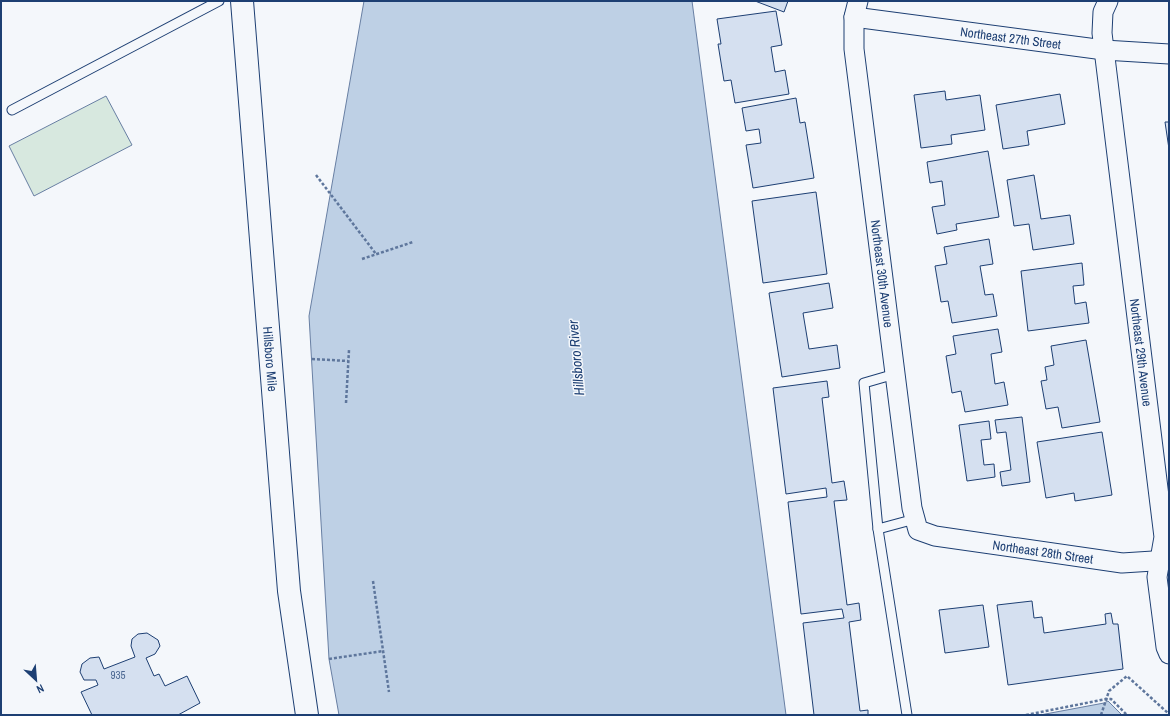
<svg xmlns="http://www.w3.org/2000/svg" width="1170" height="716" font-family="'Archivo Narrow',sans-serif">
<rect width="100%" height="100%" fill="#f4f7fb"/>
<path fill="#d7e8df" stroke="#687fa3" d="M106,96L132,145L34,196L9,146Z"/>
<g fill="#bed0e5" stroke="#687fa3">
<path d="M364,1H692L786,715H339L329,659L309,316Z"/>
<path d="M1108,701L1122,715H1040L1104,703Z"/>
</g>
<g fill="#d5e0f0" stroke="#1d3f73">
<path d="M755,1H788L784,12Z"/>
<path d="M776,11L782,45L771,47L775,72L785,70L789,94L735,103L731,80L724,81L718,44H721L717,19Z"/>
<path d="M945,91L946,100L980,95L985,130L951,135L952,144L921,148L914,95Z"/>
<path d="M1060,94L1065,124L1027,131L1029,145L1003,149L996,105Z"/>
<path d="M796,98L800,123L805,122L814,178L753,188L746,145L761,143L759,129L746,131L742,108Z"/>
<path d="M1165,122H1169V149Z"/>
<path d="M988,151L999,217L956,224L957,230L937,234L932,207L945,205L942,181L930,183L927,162Z"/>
<path d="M1034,175L1041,219L1070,215L1074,244L1033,250L1029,224L1014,226L1007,180Z"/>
<path d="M816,192L827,274L763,283L752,201Z"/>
<path d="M989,239L993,264L980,266L985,295L993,294L997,316L952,323L948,301L941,302L935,266L947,264L944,247Z"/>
<path d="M1082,263L1084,285L1073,286L1075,304L1086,302L1089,323L1028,331L1021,271Z"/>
<path d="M829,283L833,308L803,313L809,349L837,345L840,368L782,377L769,293Z"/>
<path d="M998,329L1002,352L991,354L995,384L1004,382L1008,405L965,412L961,391L952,393L946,356L956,354L953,336Z"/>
<path d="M1086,340L1100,422L1062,428L1058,407L1046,409L1041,381L1047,380L1045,367L1054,365L1051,346Z"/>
<path d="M827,381L829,397L822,398L832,483L844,481L847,500L834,501L847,605L859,603L861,620L849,622L860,711L868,710V715H814L803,623L844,618L842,609L801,614L788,502L827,497L826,488L786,494L773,388Z"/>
<path d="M1022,417L1030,482L1002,486L1000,472L1011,470L1006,432L997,433L995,420Z"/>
<path d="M989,421L991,439L981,440L984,465L994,464L995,477L967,481L959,425Z"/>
<path d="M1102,432L1112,495L1075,501L1074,493L1046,498L1037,442Z"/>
<path d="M1032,601L1034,618L1042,617L1044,633L1106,624L1105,614L1111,613L1113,624H1118L1123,669L1008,685L997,605Z"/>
<path d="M983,605L989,647L945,653L939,610Z"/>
<path d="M147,633L158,640L160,646L155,654L146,658L154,676L159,674L165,686L187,676L200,703L178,715H92L81,692L98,685L96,680H84L80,672L82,664L90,658L99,657L104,669L135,657L131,646L132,639L138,634Z"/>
</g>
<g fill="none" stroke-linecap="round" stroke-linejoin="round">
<g stroke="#1d3f73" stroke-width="11">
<g id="lane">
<path d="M12,110L219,1"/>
<path d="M895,374L864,383L878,529L915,519"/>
<path d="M878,529L907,715"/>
</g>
</g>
<g stroke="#1d3f73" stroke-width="21">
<g id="street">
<path id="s1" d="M858,1L854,17V49L912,508L918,530L935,536L1122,563L1169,560"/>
<path id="s2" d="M1108,1L1103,12L1102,33L1164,537L1157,577L1166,647L1169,654"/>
<path id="s3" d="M854,17L1104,50L1169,54"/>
</g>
</g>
<g stroke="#1d3f73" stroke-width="24">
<g id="secondary">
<path id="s4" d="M242,1L289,591L307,715"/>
</g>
</g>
<g stroke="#5e769c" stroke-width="2.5" stroke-dasharray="3 2" stroke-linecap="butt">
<path d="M316,175L376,254"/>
<path d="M362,259L413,242"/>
<path d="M312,359L348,361"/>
<path d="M346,403L349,350"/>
<path d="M373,581L389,692"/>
<path d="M329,659L383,651"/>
<path d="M1026,715L1106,699H1111L1127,715"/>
<path d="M1101,715L1109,691L1127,676L1169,714"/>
</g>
<use href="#lane" stroke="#f4f7fb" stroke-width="9"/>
<use href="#street" stroke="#f4f7fb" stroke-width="19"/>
<use href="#secondary" stroke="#f4f7fb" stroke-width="22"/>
</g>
<g text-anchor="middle" stroke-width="3" stroke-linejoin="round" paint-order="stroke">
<g font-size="11" fill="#4b6792">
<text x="118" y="679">935</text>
</g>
<g font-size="13" fill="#1d3f73" stroke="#f4f7fb">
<text dy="5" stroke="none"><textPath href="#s3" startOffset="158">Northeast 27th Street</textPath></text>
<text dy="5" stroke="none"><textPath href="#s1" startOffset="275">Northeast 30th Avenue</textPath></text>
<text dy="5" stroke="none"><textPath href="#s2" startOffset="355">Northeast 29th Avenue</textPath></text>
<text dy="5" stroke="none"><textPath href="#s4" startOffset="359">Hillsboro Mile</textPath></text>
<text dy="5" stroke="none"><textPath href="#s1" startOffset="661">Northeast 28th Street</textPath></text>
</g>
<g font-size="14" font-style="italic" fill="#1d3f73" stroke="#f4f7fb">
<text transform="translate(576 358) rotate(-95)" y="5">Hillsboro River</text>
</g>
</g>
<rect width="1170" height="716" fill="none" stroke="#1d3f73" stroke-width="4"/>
<g transform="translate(36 680) rotate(154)" stroke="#f4f7fb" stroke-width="3" paint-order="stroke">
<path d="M0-3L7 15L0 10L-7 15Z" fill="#1d3f73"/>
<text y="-6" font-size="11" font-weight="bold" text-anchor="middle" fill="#1d3f73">N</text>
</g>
</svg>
